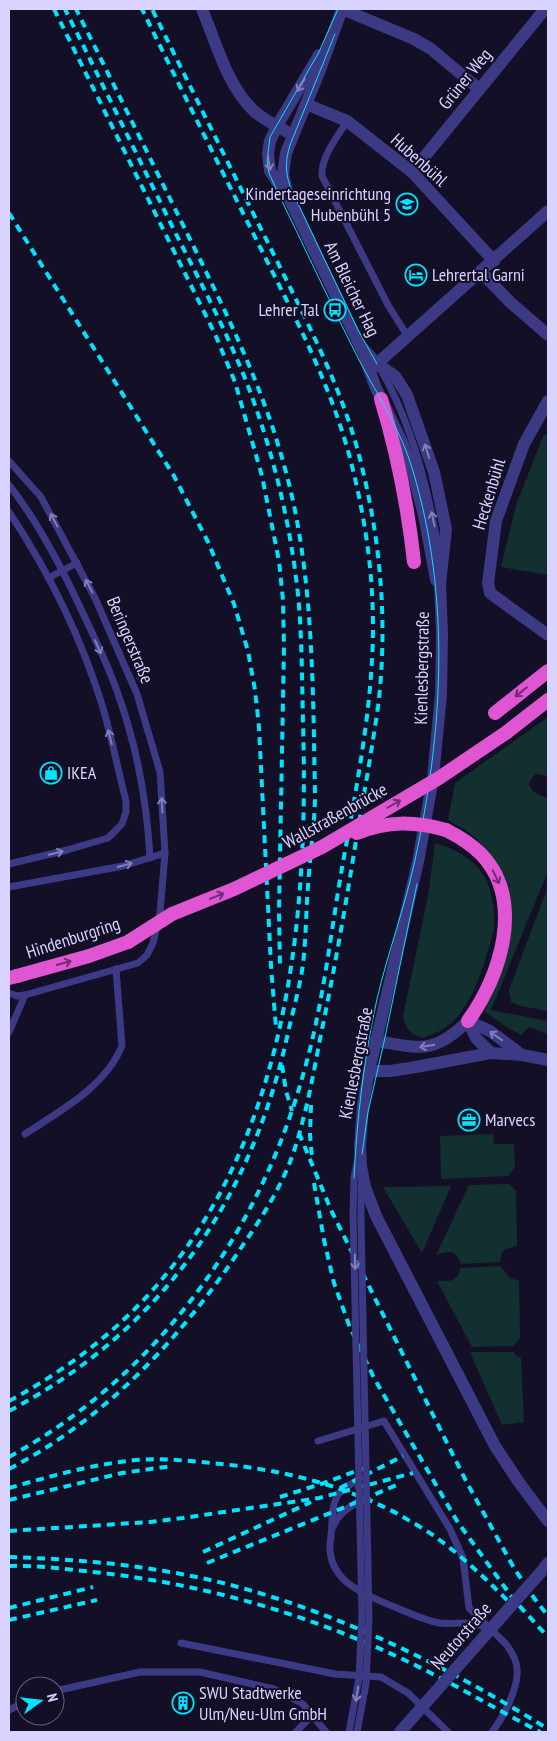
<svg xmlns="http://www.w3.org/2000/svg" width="557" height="1741" font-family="'PT Sans Narrow',sans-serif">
<rect width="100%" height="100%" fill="#130f26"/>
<g fill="#12302f">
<path d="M544,434L548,436V575L501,567L516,505Z"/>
<path d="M548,717V776L536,774L532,778L529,784C533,794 539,795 548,798V871L491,1010L548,1021V1034L529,1027L521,1035L505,1026L484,1011C493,996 498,979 503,964C515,925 517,891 492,857C485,848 478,839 468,832C462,827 454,824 448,820L455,783Z"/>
<path d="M435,843C453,848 472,858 482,873C492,887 495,909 494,925C494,932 491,940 489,947C481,975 469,1013 443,1029C437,1033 429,1035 422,1038C409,1033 406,1029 403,1016L428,896Z"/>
<path d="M548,886V1011L520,1006L511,1002L509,990Z"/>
<path d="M493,1134L494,1144H514L515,1167L508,1176L441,1179L440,1136Z"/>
<path d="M509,1184L516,1191L517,1246L505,1249L501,1255L500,1262L461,1264C456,1248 447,1252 436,1255L469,1185Z"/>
<path d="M451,1186L422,1253L383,1187Z"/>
<path d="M500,1266L510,1278L519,1281L520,1338L513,1346L472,1347L437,1281C450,1280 456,1284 461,1268Z"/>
<path d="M470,1352H514L515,1355L521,1358L524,1422L502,1425Z"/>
</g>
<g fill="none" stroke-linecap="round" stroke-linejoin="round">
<g stroke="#3d3a85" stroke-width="7">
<path d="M347,121C337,138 321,156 322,176L388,305L408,337"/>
<path d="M381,370C413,426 429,491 439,554"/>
<path d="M9,461L41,497L95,598L137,694L160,772L165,853L160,913L153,943L147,955L138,963L25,995L17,996L9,993"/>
<path d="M9,485C38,522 60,564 80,607C93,635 108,664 118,694C137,747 147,802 150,858"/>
<path d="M9,512C49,572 82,639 103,708C112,739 118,770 126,801V812L122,824L108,838L67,850L9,864"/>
<path d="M48,578L77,563"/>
<path d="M9,887L123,866L165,853"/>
<path d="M9,1032L25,995"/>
<path d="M25,1134C60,1111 105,1087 122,1046L116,969"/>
<path d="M361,1186V1221"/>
<path d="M353,1214L354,1178L357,1162"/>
<path d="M318,1441L384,1421L450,1529L463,1558L469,1608L506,1644C511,1651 517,1661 517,1669C519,1687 503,1718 492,1732"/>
<path d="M360,1478C355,1482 349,1485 344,1488C330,1499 333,1520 331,1535C331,1540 329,1546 330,1550C332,1583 366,1595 392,1606C407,1612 423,1620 439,1623C457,1625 469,1619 487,1628"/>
<path d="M333,1527C339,1512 350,1507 363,1499"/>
<path d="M181,1643L335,1674L381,1677L408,1693L448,1732"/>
<path d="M55,1691L140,1672H200L274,1689L303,1704L326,1732"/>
<path d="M9,1710L25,1702"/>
<path d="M296,1732L313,1714"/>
</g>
<g stroke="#3d3a85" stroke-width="12">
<path d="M342,9L414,39L431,49L479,89"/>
<path d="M306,104L347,121L412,172L494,261"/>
<path d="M412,172L545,9"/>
<path d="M481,272L510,302L548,335"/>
<path d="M548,401L524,444L496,521L488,583L490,593L548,635"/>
<path d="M468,1021L490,1031L522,1055"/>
<path d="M468,1021L476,1038L491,1053"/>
<path d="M369,1071H390L410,1068L491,1053L522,1055L548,1060"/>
</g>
<g stroke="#3d3a85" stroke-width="12">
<path d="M202,9C216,42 227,86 254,111C265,121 280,128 293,135"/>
<path d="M342,9L320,70L286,153L283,174L288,196L364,354L375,386L402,442L412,469L424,515L436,580"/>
<path d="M284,192L270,171L268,154L270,141L277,126L319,55"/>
<path d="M359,344L377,364L395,376L407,395L434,472L446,529L440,584L442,634L441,694L433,778L418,862L369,1071L363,1105L360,1146L361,1166L365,1187L376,1216L495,1446L518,1481L548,1521"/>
<path d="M371,369L548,211"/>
<path d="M376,1041C420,1048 433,1055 468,1021"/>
<path d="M541,1572L548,1563"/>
</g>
<g stroke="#e055d1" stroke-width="14">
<path d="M381,399C397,452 408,507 414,562"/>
<path d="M495,713L548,671"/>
<path d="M507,732L548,700"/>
<path d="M446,830C458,836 471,844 481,854C525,900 501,976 468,1021"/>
<path d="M17,976L89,956L128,942"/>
</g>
<g stroke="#00e5ff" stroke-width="1">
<path d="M338,9L319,52L270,137L267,161L269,173L278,193C305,248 331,305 359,360C379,398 401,430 413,471C451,598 443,732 415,860C405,907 388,952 377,999C364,1058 357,1117 354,1178"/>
<path d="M335,34L290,145C285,161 285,175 292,191L358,330L377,364"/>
<path d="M362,1154L368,1112L384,1042L417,884"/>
</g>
<g stroke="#00e5ff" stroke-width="4" stroke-dasharray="8 6" stroke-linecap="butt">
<path d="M54,9L215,334L235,382L262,476L279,561L283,600L284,646L279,911L280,969"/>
<path d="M9,213L174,476L208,542L234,604L248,651L255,690L259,727L271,966L276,1028"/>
<path d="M282,1065L286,1091L292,1111"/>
<path d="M311,1105L310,1135L312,1158"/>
<path d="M299,1133L331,1210L466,1481L514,1568L534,1598L548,1616"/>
<path d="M314,1183L324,1240L334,1283L349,1325L374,1378L457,1521L514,1600L548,1637"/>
<path d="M9,1401C61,1373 110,1337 150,1293C288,1141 309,918 303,722C302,683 302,644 299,605C293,539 278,471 256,408C235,347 204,289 175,232C138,157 102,83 65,9"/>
<path d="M9,1411C162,1330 251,1201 288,1033C293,1010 300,987 303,964C306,938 306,912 308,886C310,857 314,829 315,800C315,779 314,758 314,737C312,646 309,553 284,465C261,381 222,304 184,227C148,154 112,81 76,9"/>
<path d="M9,1457C156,1376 258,1236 303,1075C323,1007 330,937 342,868C356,790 373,705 373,626C373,572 365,518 352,466C333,389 296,319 261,249C221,169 181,89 142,9"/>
<path d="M9,1469C107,1418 183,1336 243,1245C263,1216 283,1184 294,1151C306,1114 313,1077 320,1039C333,977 344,915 354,853C362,805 371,756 378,707C388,625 381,543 361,463C343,389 306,320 272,251C232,171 192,90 152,9"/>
<path d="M9,1488C48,1477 86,1466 127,1461C158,1457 190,1461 221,1464C283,1470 343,1485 398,1514C411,1522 425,1529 437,1538C463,1557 487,1580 510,1603"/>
<path d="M340,1488L403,1456"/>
<path d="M280,1497L324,1483L370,1466"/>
<path d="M9,1500L122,1473L172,1466"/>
<path d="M9,1531L150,1522L183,1518L319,1498L413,1473"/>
<path d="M203,1552L311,1502"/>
<path d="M9,1557C68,1559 123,1563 181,1574C311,1598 437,1660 548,1729"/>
<path d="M207,1563L345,1507L399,1484"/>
<path d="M9,1566C40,1565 72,1570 103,1573C205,1585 303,1613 396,1656C446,1679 492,1707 540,1732"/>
<path d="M9,1608L93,1587"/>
<path d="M9,1620L97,1600"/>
</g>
<g stroke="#3d3a85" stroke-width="7">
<path d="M349,1732L359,1678L362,1616L353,1214"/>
<path d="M357,1732L366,1684L369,1618L361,1221"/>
</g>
<path stroke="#3d3a85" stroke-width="12" d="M400,1732L541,1572"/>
<g stroke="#e055d1" stroke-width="14">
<path d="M357,833C388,821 414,821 446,830"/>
<path d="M128,942L172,914L234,889L322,847L439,778L507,732"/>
<path d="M9,978L17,976"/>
</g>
</g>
<defs><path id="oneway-shaft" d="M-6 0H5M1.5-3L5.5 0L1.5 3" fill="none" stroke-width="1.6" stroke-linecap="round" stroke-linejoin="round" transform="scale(1.25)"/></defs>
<g stroke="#837fbc">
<use href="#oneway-shaft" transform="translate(301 85) rotate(121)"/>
<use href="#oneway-shaft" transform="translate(269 163) rotate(82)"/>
<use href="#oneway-shaft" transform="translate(427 451) rotate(-108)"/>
<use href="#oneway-shaft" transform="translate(433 519) rotate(-102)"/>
<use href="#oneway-shaft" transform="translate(54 520) rotate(-118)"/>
<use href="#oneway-shaft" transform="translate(89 586) rotate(-118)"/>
<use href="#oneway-shaft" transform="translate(98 647) rotate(67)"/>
<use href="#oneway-shaft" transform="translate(110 737) rotate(-104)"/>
<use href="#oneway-shaft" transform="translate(162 805) rotate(-93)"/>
<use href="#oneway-shaft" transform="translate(56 853) rotate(-13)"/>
<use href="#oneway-shaft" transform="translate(125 865) rotate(-15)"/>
<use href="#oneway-shaft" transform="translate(496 1036) rotate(-145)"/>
<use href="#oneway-shaft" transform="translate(427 1046) rotate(170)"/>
<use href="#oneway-shaft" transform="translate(355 1262) rotate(89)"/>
<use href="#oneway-shaft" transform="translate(357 1694) rotate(99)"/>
</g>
<g stroke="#6f2e73">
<use href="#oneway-shaft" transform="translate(521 692) rotate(142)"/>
<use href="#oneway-shaft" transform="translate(394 804) rotate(-30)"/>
<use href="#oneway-shaft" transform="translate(496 877) rotate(65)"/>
<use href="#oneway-shaft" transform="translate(217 896) rotate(-22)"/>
<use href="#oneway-shaft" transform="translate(64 963) rotate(-16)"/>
</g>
<defs>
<g id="school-ring" transform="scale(1.125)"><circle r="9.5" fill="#130f26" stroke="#00e5ff" stroke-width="1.5"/><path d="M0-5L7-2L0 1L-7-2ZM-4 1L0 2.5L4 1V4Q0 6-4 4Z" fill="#00e5ff"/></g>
<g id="hotel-ring" transform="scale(1.125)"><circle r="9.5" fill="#130f26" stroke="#00e5ff" stroke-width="1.5"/><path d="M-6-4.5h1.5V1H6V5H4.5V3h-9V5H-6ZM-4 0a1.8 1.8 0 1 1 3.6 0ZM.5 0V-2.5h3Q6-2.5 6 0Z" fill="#00e5ff"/></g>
<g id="bus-ring" transform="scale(1.125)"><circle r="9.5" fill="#130f26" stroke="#00e5ff" stroke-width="1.5"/><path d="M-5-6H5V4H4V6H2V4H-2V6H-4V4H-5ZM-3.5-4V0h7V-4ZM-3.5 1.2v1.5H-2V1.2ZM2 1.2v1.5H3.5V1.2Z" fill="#00e5ff"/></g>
<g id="shop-ring" transform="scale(1.125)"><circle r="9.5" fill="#130f26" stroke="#00e5ff" stroke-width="1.5"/><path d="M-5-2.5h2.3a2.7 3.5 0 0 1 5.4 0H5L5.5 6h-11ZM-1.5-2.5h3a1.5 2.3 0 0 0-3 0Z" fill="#00e5ff"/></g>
<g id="office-ring" transform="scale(1.125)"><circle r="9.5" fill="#130f26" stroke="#00e5ff" stroke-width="1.5"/><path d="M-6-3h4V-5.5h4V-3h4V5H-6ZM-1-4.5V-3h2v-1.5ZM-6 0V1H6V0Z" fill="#00e5ff"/></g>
<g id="building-ring" transform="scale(1.125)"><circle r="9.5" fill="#130f26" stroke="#00e5ff" stroke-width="1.5"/><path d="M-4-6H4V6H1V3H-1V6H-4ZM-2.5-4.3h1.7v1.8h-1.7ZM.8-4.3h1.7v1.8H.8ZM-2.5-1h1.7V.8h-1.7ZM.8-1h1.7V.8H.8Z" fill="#00e5ff"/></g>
</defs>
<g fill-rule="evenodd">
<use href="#school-ring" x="407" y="204"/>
<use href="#hotel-ring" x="416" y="275"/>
<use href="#bus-ring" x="335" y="310"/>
<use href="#shop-ring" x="51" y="773"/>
<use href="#office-ring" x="469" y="1120"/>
<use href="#building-ring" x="183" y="1703"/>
</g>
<g text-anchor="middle" stroke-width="4" stroke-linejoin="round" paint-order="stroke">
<g font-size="18" fill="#d9d4ff" stroke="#130f26">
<text transform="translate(465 79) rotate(-51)" y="6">Grüner Weg</text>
<text transform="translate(419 160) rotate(42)" y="6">Hubenbühl</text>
<text transform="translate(352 289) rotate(64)" y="6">Am Bleicher Hag</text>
<text transform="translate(489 494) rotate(-73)" y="6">Heckenbühl</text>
<text transform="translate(130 640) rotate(67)" y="6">Beringerstraße</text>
<text transform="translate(422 668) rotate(-89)" y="6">Kienlesbergstraße</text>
<text transform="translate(335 816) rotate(-29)" y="6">Wallstraßenbrücke</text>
<text transform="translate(73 938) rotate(-18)" y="6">Hindenburgring</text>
<text transform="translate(356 1063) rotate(-79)" y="6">Kienlesbergstraße</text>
<text transform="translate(461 1636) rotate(-49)" y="6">Neutorstraße</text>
</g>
<g font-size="18" fill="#d9d4ff" stroke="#130f26" text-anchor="start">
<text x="391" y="200" text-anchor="end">Kindertageseinrichtung<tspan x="391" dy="21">Hubenbühl 5</tspan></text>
<text x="432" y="281">Lehrertal Garni</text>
<text x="319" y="316" text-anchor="end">Lehrer Tal</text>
<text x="67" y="779">IKEA</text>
<text x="485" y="1126">Marvecs</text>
<text x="199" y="1699">SWU Stadtwerke<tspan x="199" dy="21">Ulm/Neu-Ulm GmbH</tspan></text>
</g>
</g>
<rect width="557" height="1741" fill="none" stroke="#d9d4ff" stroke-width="20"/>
<g transform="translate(40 1701) rotate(75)"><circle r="24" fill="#130f26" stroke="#625e7d"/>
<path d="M0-4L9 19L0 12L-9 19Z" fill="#00e5ff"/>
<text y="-8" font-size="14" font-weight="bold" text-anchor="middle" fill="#d9d4ff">N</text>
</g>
</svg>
